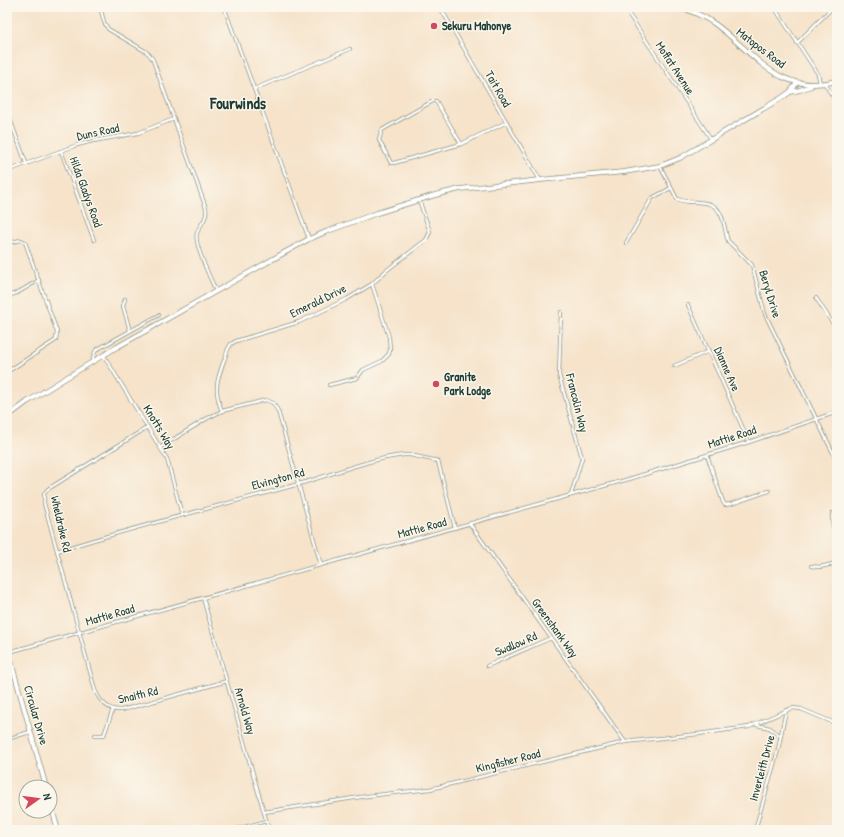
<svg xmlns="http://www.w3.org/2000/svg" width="844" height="837" font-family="'Patrick Hand',sans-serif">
<rect width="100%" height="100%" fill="#fbf7ec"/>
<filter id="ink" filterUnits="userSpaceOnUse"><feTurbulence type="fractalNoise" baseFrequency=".025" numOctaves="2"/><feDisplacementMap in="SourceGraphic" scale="8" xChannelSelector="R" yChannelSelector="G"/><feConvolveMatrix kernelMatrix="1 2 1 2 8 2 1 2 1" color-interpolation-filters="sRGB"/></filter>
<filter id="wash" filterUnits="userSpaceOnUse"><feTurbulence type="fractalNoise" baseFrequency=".012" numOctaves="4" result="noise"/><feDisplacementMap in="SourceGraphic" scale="16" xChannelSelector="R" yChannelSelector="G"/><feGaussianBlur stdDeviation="0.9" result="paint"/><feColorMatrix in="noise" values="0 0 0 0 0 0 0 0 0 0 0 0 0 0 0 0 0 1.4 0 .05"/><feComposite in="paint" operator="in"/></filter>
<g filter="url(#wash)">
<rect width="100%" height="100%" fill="#f6e3ca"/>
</g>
<g filter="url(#ink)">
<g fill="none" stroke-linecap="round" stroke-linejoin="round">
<g stroke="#8a907f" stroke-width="4">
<g id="street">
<path d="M100,7L104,22L108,29L145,51L149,54L153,60L206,208C208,219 200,224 197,233C193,243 211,280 216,291"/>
<path d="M224,7L309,239"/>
<path d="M440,7L540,180"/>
<path d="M624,7L711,139"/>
<path d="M774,7L818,74L820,83"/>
<path d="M797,43L833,7"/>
<path d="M825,84L837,103"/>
<path d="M254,89L350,49"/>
<path d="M7,111L26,163"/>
<path d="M461,144L436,101H433L382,130L379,140L391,163H394L461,144L507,122"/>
<path d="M61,151L94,240"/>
<path d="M660,166L677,199C692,206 713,196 721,215C725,223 725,233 728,241L752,265L765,314L837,461"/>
<path d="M7,171L77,145L93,141L138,133L174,119"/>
<path d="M7,243L21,240L25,242L57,332L56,340L7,372"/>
<path d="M626,243L652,198L671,188"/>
<path d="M7,296L17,293L39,280"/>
<path d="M816,298L837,330"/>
<path d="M125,299L123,306L130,331"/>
<path d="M688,305L749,442"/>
<path d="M561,312L559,375L582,458L571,495"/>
<path d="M104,356L167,459L182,515"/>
<path d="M93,362V357L96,350L159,315"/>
<path d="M674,366L709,351"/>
<path d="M329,385L357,378L363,370L382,361L389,354L390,349L389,337L372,284"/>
<path d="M222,411C211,385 220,374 228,349L231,344L236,341L299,322L347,299L372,284L387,270L426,240L430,232L419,200"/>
<path d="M148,427L48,489L44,494V503L95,690C100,702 109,711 122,710L227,681"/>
<path d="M161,447L206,419L222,411L266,400L273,403L278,411L321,565"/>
<path d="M707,455L723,502L725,505L731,504L769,491"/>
<path d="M832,513L833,527L837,535"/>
<path d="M470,524L625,742"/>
<path d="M57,551C137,526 219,506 299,484C334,474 368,459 404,455H410L438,461L455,528"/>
<path d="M811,566L820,567L837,563"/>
<path d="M203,598L269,830"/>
<path d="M9,652L629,479L749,442L837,412"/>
<path d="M487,666L551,638"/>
<path d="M757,725L770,728L781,736"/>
<path d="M95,735H104L113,709"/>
<path d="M7,739L30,732"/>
<path d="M264,812L367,796L430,789L625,742L698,734L749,727L792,708L801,709L837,724"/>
<path d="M234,830L266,821"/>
<path d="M755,830L778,750L786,710"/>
</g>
</g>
<g stroke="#8a907f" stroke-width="5.5">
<g id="secondary">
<path d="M679,7C692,11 704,16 715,24C756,54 778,96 837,81"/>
<path d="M790,92L800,90L811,86"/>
<path d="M7,417L27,402L69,376L117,347L282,254L309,239L328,231L377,213L435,195L460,189L540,180L624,172L660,166L680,158L783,97L790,92L797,83"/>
<path d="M7,647L46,787"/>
<path d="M50,802L58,830"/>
</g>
</g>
<use href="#street" stroke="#fff" stroke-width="2.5"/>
<use href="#secondary" stroke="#fff" stroke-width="4"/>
</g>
</g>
<g fill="#d1495b" stroke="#fbf7ec" stroke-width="1.5">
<circle cx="434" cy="26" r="4"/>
<circle cx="436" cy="384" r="4"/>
</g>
<g text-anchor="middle" stroke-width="3" stroke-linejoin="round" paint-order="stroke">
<g font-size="12" font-weight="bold" fill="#1f3d34" stroke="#fbf7ec" text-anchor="start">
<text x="442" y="30">Sekuru Mahonye</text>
<text x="444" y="381">Granite<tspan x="444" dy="14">Park Lodge</tspan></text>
</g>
<g font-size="12" fill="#1f3d34" stroke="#fbf7ec">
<text transform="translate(761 48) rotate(37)" y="4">Matopos Road</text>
<text transform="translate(675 68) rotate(57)" y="4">Moffat Avenue</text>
<text transform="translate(498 89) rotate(60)" y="4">Tait Road</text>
<text transform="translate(98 132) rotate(-12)" y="4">Duns Road</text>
<text transform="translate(86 192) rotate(70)" y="4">Hilda Gladys Road</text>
<text transform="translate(770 294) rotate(73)" y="4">Beryl Drive</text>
<text transform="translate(318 301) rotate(-26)" y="4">Emerald Drive</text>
<text transform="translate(727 369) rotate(66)" y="4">Dianne Ave</text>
<text transform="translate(577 403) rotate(76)" y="4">Francolin Way</text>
<text transform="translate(159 427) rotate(59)" y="4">Knotts Way</text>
<text transform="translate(732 437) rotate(-18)" y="4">Mattie Road</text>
<text transform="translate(278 479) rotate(-15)" y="4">Elvington Rd</text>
<text transform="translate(61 524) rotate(77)" y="4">Wheldrake Rd</text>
<text transform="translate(422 528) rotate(-15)" y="4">Mattie Road</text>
<text transform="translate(110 615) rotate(-16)" y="4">Mattie Road</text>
<text transform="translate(555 628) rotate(54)" y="4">Greenshank Way</text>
<text transform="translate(516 644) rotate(-23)" y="4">Swallow Rd</text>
<text transform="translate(138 695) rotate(-13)" y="4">Snaith Rd</text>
<text transform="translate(245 711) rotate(74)" y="4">Arnold Way</text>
<text transform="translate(36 715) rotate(74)" y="4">Circular Drive</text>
<text transform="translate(508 761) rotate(-14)" y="4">Kingfisher Road</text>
<text transform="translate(762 768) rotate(-75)" y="4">Inverleith Drive</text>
</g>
<g font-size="16" font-weight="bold" fill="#1f3d34" stroke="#fbf7ec">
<text x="238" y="109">Fourwinds</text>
</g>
</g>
<rect width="844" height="837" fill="none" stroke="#fbf7ec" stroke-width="24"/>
<g transform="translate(38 799) rotate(76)"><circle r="19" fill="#fbf7ec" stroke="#a3ada2"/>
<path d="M0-3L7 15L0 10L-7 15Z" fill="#d1495b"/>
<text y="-6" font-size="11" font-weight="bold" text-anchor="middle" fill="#1f3d34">N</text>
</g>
</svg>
